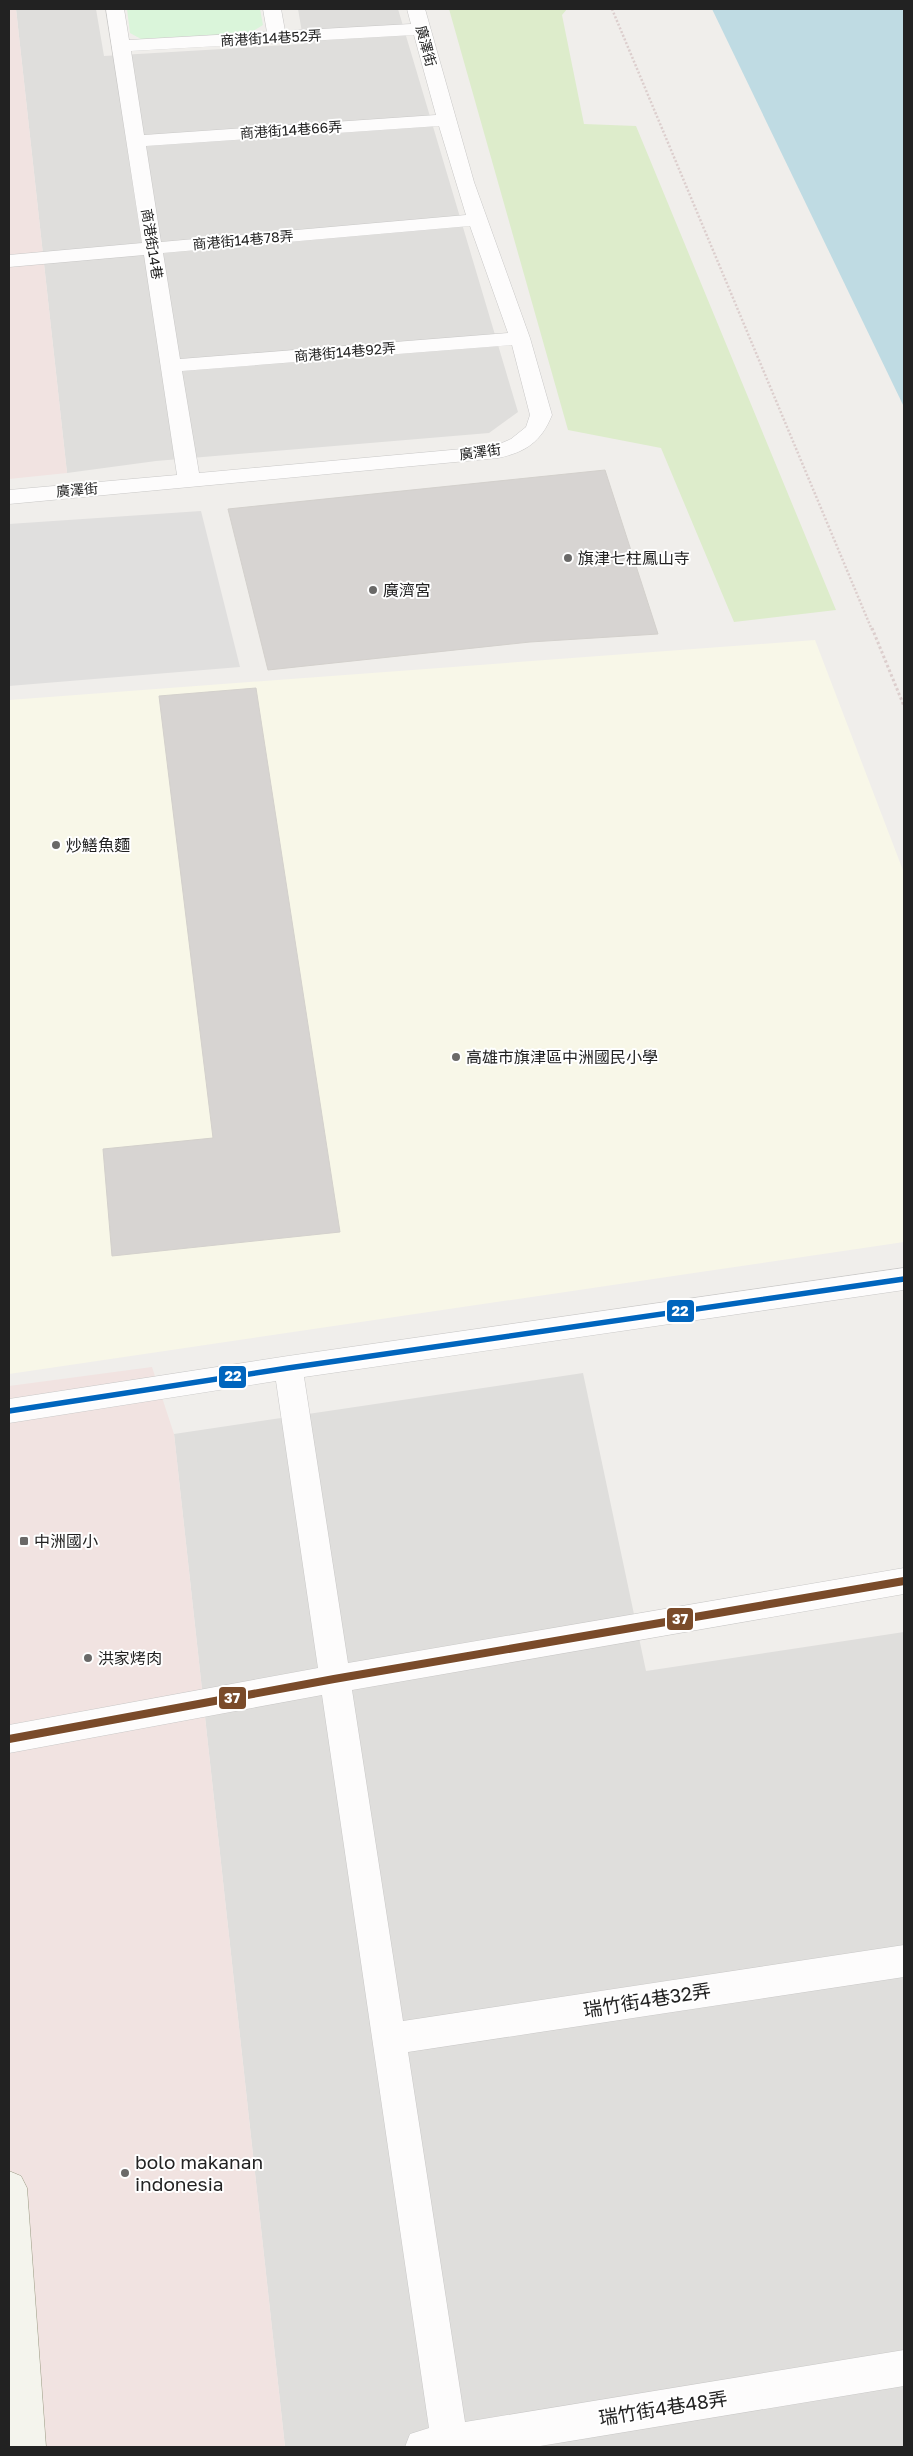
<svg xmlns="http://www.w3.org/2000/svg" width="913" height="2456" font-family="'Golos Text','Noto Sans TC',sans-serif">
<rect width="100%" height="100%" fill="#f0eeeb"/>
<g fill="#dfdedc">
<path d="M16,9H96L104,56L304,44L298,9H398L518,412L489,433L156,461L67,473Z"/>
<path d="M583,1373L646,1671L904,1632V2447H285L174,1434Z"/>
</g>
<g fill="#f1e3e1">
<path d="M9,9H16L67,473L9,479Z"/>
<path d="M152,1367L174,1434L285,2447H9V1386Z"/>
</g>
<path fill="#f8f7e8" d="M815,640L904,873V1242L9,1374V700Z"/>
<path fill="#ddeccb" d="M449,9H567L562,15L584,124L636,126L836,610L734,622L661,448L568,430Z"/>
<path fill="#daf5da" d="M127,9H260L263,25L250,33L141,39L130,33Z"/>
<path fill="#e0dfde" d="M201,511L240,667L9,686V524Z"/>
<path fill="#bfdbe3" d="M712,9H904V407Z"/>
<g fill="#d7d4d2" stroke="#d3d0cc">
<path d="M605,470L658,634L530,642L268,670L228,509Z"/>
<path d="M256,688L340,1232L112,1256L103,1149L213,1138L159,696Z"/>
</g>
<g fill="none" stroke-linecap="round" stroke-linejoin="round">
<g stroke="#c9c8c7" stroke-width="1">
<g id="street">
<path d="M106,9H124L129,40L267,32L263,9H281L285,31L411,24L407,9H425L474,182L530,338L552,415C541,442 526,452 498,458L9,504V490L177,475L144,255L9,267V255L142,243ZM414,35L436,115L144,135L131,51ZM439,126L466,215L161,242L146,146ZM470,226L508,333L180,359L163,253ZM512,345L530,415L526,427L511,439L495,446L199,473L182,371Z"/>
<path d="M904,1268V1290L304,1377L348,1663L904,1568V1594L352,1690L403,2021L904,1945V1977L408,2052L465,2422L904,2350V2386L534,2447H405L410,2434L429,2428L322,1695L9,1753V1725L318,1668L276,1381L9,1423V1399L288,1356Z"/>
</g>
</g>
<g stroke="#999a82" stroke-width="1">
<path id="secondary" d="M9,2171L21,2176L27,2188L46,2447H9Z"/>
</g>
<path stroke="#dccecd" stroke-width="2.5" stroke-dasharray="2 2" stroke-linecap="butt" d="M612,9L872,630"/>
<path stroke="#dccecd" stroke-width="3" stroke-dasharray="2.5 2.5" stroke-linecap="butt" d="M872,628L904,706"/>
<use href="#street" fill="#fdfcfc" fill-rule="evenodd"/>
<use href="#secondary" fill="#f4f4ed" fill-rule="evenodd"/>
<g stroke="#fff" stroke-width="9">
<path id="bus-1" d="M9,1411L288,1368L904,1279"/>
</g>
<g stroke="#fff" stroke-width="11">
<path id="bus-2" d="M9,1739L334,1679L904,1581"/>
</g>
<use href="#bus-1" stroke="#0065bd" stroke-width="5.5"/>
<use href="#bus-2" stroke="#7a4b2a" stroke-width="8"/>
</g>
<g fill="#6a6968" stroke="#fff" stroke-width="2">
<circle cx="568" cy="558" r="5"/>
<circle cx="373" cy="590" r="5"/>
<circle cx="56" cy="845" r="5"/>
<circle cx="456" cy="1057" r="5"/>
<rect x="19" y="1536" width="10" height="10" rx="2.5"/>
<circle cx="88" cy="1658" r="5"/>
<circle cx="125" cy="2173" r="5"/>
</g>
<g text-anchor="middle" stroke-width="4" stroke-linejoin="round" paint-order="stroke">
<g font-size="14" fill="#222" stroke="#fff">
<text transform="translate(271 38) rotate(-3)" y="5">商港街14巷52弄</text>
<text transform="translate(426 46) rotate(75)" y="5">廣澤街</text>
<text transform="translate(291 130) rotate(-4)" y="5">商港街14巷66弄</text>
<text transform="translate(243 240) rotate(-5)" y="5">商港街14巷78弄</text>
<text transform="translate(152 244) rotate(81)" y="5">商港街14巷</text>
<text transform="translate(345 352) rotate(-5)" y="5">商港街14巷92弄</text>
<text transform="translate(480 452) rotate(-8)" y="5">廣澤街</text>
<text transform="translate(77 490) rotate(-5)" y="5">廣澤街</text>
</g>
<g font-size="16" fill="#222" stroke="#fff" text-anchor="start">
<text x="578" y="564">旗津七柱鳳山寺</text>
<text x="383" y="596">廣濟宮</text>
<text x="66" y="851">炒鱔魚麵</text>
<text x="466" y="1063">高雄市旗津區中洲國民小學</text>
<text x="34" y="1547">中洲國小</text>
<text x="98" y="1664">洪家烤肉</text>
</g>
<g font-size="19" fill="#222" stroke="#fff">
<text transform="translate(647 2000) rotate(-9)" y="7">瑞竹街4巷32弄</text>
<text transform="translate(663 2408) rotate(-9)" y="7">瑞竹街4巷48弄</text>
</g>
<g font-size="19" fill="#222" stroke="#fff" text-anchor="start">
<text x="135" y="2169">bolo makanan<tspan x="135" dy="22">indonesia</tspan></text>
</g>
</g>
<g stroke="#fff" stroke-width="2">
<rect x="666" y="1299" width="29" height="24" rx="5" fill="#0065bd"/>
<rect x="218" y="1365" width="29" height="24" rx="5" fill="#0065bd"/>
<rect x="666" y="1607" width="28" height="24" rx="5" fill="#7a4b2a"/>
<rect x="218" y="1686" width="29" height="24" rx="5" fill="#7a4b2a"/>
</g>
<g font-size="14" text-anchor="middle" font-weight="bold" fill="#fff">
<text x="680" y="1316">22</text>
<text x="233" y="1381">22</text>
<text x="680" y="1624">37</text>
<text x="232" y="1703">37</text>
</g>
<rect width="913" height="2456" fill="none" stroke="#222222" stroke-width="20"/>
</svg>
